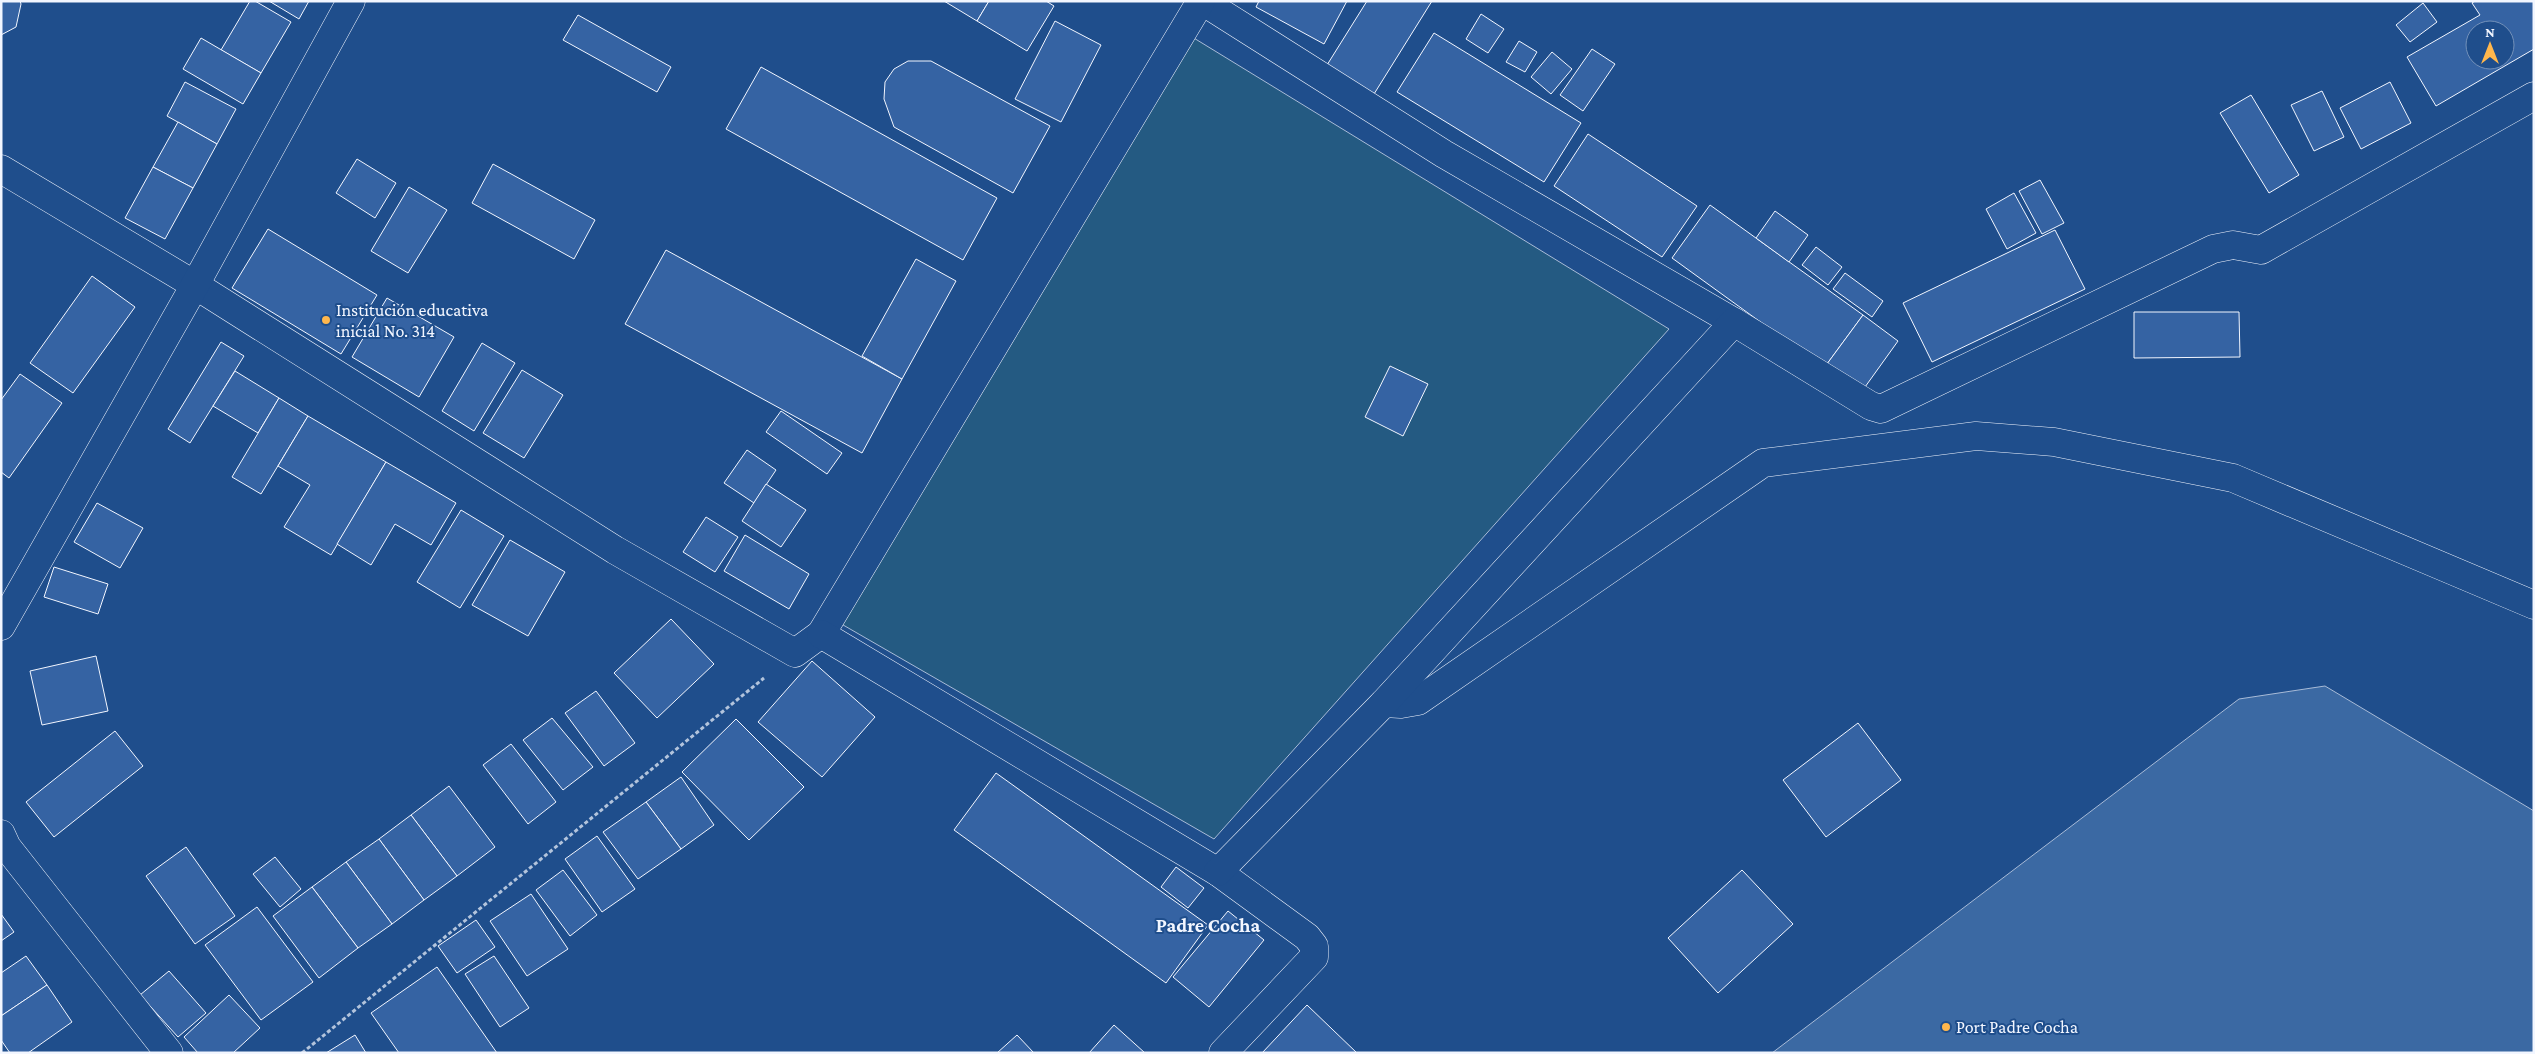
<svg xmlns="http://www.w3.org/2000/svg" width="2535" height="1054" font-family="'Crimson Pro',serif">
<rect width="100%" height="100%" fill="#1f4e8c"/>
<path fill="#245a82" stroke="#a8bbd7" d="M1184,32L1669,329L1214,839L831,618Z"/>
<path fill="#3b69a3" stroke="#a8bbd7" d="M2325,686L2534,811V1053H1772L2239,699Z"/>
<g fill="#3563a3" stroke="#f2f6ff" fill-rule="evenodd">
<path d="M1,1H20L21,4L16,27L1,35Z"/>
<path d="M250,1H255L291,22L261,73L221,50Z"/>
<path d="M269,1H309L299,19Z"/>
<path d="M944,1H989L977,21Z"/>
<path d="M989,1H1046L1054,6L1027,51L977,21Z"/>
<path d="M1259,1H1347L1324,44L1256,7Z"/>
<path d="M1367,1H1432L1374,94L1327,65Z"/>
<path d="M2475,1H2534V49L2436,106L2407,57L2480,15L2472,3ZM2475,30H2505V60H2475Z"/>
<path d="M2423,3L2437,22L2410,42L2396,25Z"/>
<path d="M1481,14L1504,29L1488,53L1466,39Z"/>
<path d="M578,15L671,67L657,92L563,40Z"/>
<path d="M1055,21L1101,45L1061,122L1015,99Z"/>
<path d="M1434,33L1581,123L1544,182L1397,92Z"/>
<path d="M201,38L261,73L243,104L183,69Z"/>
<path d="M1519,41L1537,52L1525,72L1506,62Z"/>
<path d="M1592,49L1615,64L1583,111L1560,95Z"/>
<path d="M1552,52L1572,69L1551,94L1531,77Z"/>
<path d="M908,61H931L1050,126L1013,193L894,127L884,99L885,82L894,69Z"/>
<path d="M761,67L997,198L963,260L726,129Z"/>
<path d="M185,82L236,109L217,144L167,116Z"/>
<path d="M2390,82L2411,123L2361,149L2340,108Z"/>
<path d="M2322,91L2344,137L2314,151L2291,105Z"/>
<path d="M2251,95L2299,175L2269,193L2220,113Z"/>
<path d="M178,122L217,144L193,188L153,167Z"/>
<path d="M1588,134L1697,206L1662,257L1554,186Z"/>
<path d="M357,159L396,183L375,218L336,193Z"/>
<path d="M493,164L595,220L574,259L472,203Z"/>
<path d="M153,167L193,188L165,239L125,218Z"/>
<path d="M2040,180L2064,223L2042,234L2019,191Z"/>
<path d="M409,187L447,210L408,273L371,251Z"/>
<path d="M2014,193L2036,233L2007,249L1986,209Z"/>
<path d="M1710,205L1863,315L1824,368L1672,258Z"/>
<path d="M1775,211L1808,235L1789,262L1756,238Z"/>
<path d="M268,229L377,295L341,354L232,288Z"/>
<path d="M2055,230L2085,289L1932,362L1903,303Z"/>
<path d="M1816,247L1842,267L1828,285L1802,265Z"/>
<path d="M666,250L902,379L862,453L625,324Z"/>
<path d="M916,259L956,281L902,379L862,356Z"/>
<path d="M1845,273L1883,301L1872,317L1833,289Z"/>
<path d="M92,276L135,307L73,393L30,363Z"/>
<path d="M387,298L454,337L419,397L352,357Z"/>
<path d="M2134,312H2239L2240,357L2134,358Z"/>
<path d="M1863,315L1898,341L1860,394L1824,368Z"/>
<path d="M221,342L244,356L190,443L168,429Z"/>
<path d="M482,343L515,363L474,431L442,411Z"/>
<path d="M1390,366L1428,384L1403,436L1365,417Z"/>
<path d="M522,370L563,395L524,458L483,433Z"/>
<path d="M235,371L279,398L258,433L213,406Z"/>
<path d="M20,374L62,403L9,478L1,472V400Z"/>
<path d="M279,398L308,416L261,494L232,477Z"/>
<path d="M781,411L842,453L827,474L766,432Z"/>
<path d="M308,416L386,462L331,555L284,527L310,485L278,466Z"/>
<path d="M747,450L776,470L754,503L724,483Z"/>
<path d="M386,462L456,503L431,545L395,524L371,565L337,544Z"/>
<path d="M766,484L806,510L781,547L742,521Z"/>
<path d="M97,503L143,528L120,568L74,542Z"/>
<path d="M461,510L504,536L460,608L417,582Z"/>
<path d="M706,517L738,537L715,572L683,552Z"/>
<path d="M745,535L809,574L789,609L724,571Z"/>
<path d="M510,540L565,572L528,636L472,605Z"/>
<path d="M54,567L108,584L98,614L44,597Z"/>
<path d="M671,619L714,664L657,718L614,673Z"/>
<path d="M96,656L108,711L42,725L30,671Z"/>
<path d="M812,661L875,717L822,777L758,722Z"/>
<path d="M596,691L635,743L604,766L565,713Z"/>
<path d="M552,718L593,767L563,790L523,740Z"/>
<path d="M736,719L804,787L749,840L682,772Z"/>
<path d="M1858,723L1901,780L1826,837L1783,780Z"/>
<path d="M115,731L143,766L54,837L26,802Z"/>
<path d="M511,744L556,802L528,824L483,765Z"/>
<path d="M996,773L1208,925L1166,983L954,830Z"/>
<path d="M681,777L714,825L681,849L646,802Z"/>
<path d="M449,786L495,847L457,876L411,815Z"/>
<path d="M646,802L681,849L638,879L603,832Z"/>
<path d="M411,815L457,876L424,900L379,839Z"/>
<path d="M597,836L635,889L602,912L565,859Z"/>
<path d="M379,839L424,900L392,924L346,862Z"/>
<path d="M186,847L235,916L195,944L146,876Z"/>
<path d="M275,857L301,889L280,907L253,874Z"/>
<path d="M346,862L392,924L358,948L312,887Z"/>
<path d="M1176,867L1204,888L1188,908L1161,887Z"/>
<path d="M563,870L597,915L570,936L536,890Z"/>
<path d="M1742,870L1793,924L1718,993L1668,938Z"/>
<path d="M312,887L358,948L319,978L273,916Z"/>
<path d="M531,894L568,949L527,976L490,921Z"/>
<path d="M257,907L313,982L261,1020L205,945Z"/>
<path d="M1228,911L1264,940L1209,1007L1173,977Z"/>
<path d="M1,914L14,932L1,941Z"/>
<path d="M476,920L495,947L457,973L438,946Z"/>
<path d="M26,956L47,985L1,1016V973Z"/>
<path d="M494,956L529,1008L500,1027L465,974Z"/>
<path d="M437,967L497,1053H399L371,1013Z"/>
<path d="M169,971L206,1013L178,1037L140,995Z"/>
<path d="M47,985L72,1022L28,1053H10L1,1040V1016Z"/>
<path d="M229,995L260,1028L233,1053H198L184,1037Z"/>
<path d="M1307,1005L1357,1053H1262Z"/>
<path d="M1114,1025L1145,1053H1089Z"/>
<path d="M355,1035L366,1053H326Z"/>
<path d="M1017,1035L1034,1053H997Z"/>
</g>
<g fill="none" stroke-linecap="round" stroke-linejoin="round">
<g stroke="#f2f6ff" stroke-width="29">
<g id="minor">
<path d="M1202,1L1444,154L1734,322"/>
<path d="M1,169L195,285L615,550L795,653L821,634L1201,1"/>
<path d="M1,626L195,285L351,1"/>
<path d="M821,634L1218,872L1307,937L1314,946V957L1223,1053"/>
<path d="M1384,703L1401,704L1418,701L1763,463L1976,436L2054,442L2233,478L2534,605"/>
<path d="M1,834L7,847L169,1053"/>
<path d="M1218,872L1384,703L1734,322L1871,406L1881,409L2213,249L2233,245L2261,250L2534,96"/>
</g>
</g>
<path stroke="#b3c4dc" stroke-width="3" stroke-dasharray="4 2.5" stroke-linecap="butt" d="M302,1053L764,678"/>
<use href="#minor" stroke="#1f4e8c" stroke-width="28"/>
</g>
<g fill="#ffb74d" stroke="#1f4e8c" stroke-width="2">
<circle cx="326" cy="320" r="5"/>
<circle cx="1946" cy="1027" r="5"/>
</g>
<g text-anchor="middle" stroke-width="4" stroke-linejoin="round" paint-order="stroke">
<g font-size="18" fill="#f2f6ff" stroke="#1f4e8c" text-anchor="start">
<text x="336" y="316">Institución educativa<tspan x="336" dy="21">inicial No. 314</tspan></text>
<text x="1956" y="1033">Port Padre Cocha</text>
</g>
<g font-size="20" font-weight="bold" fill="#f2f6ff" stroke="#1f4e8c">
<text x="1208" y="932">Padre Cocha</text>
</g>
</g>
<rect width="2535" height="1054" fill="none" stroke="#f2f6ff" stroke-width="5"/>
<g transform="translate(2490 45)"><circle r="24" fill="#1f4e8c" stroke="#7391ba"/>
<path d="M0-4L9 19L0 12L-9 19Z" fill="#ffb74d"/>
<text y="-8" font-size="14" font-weight="bold" text-anchor="middle" fill="#f2f6ff">N</text>
</g>
</svg>
